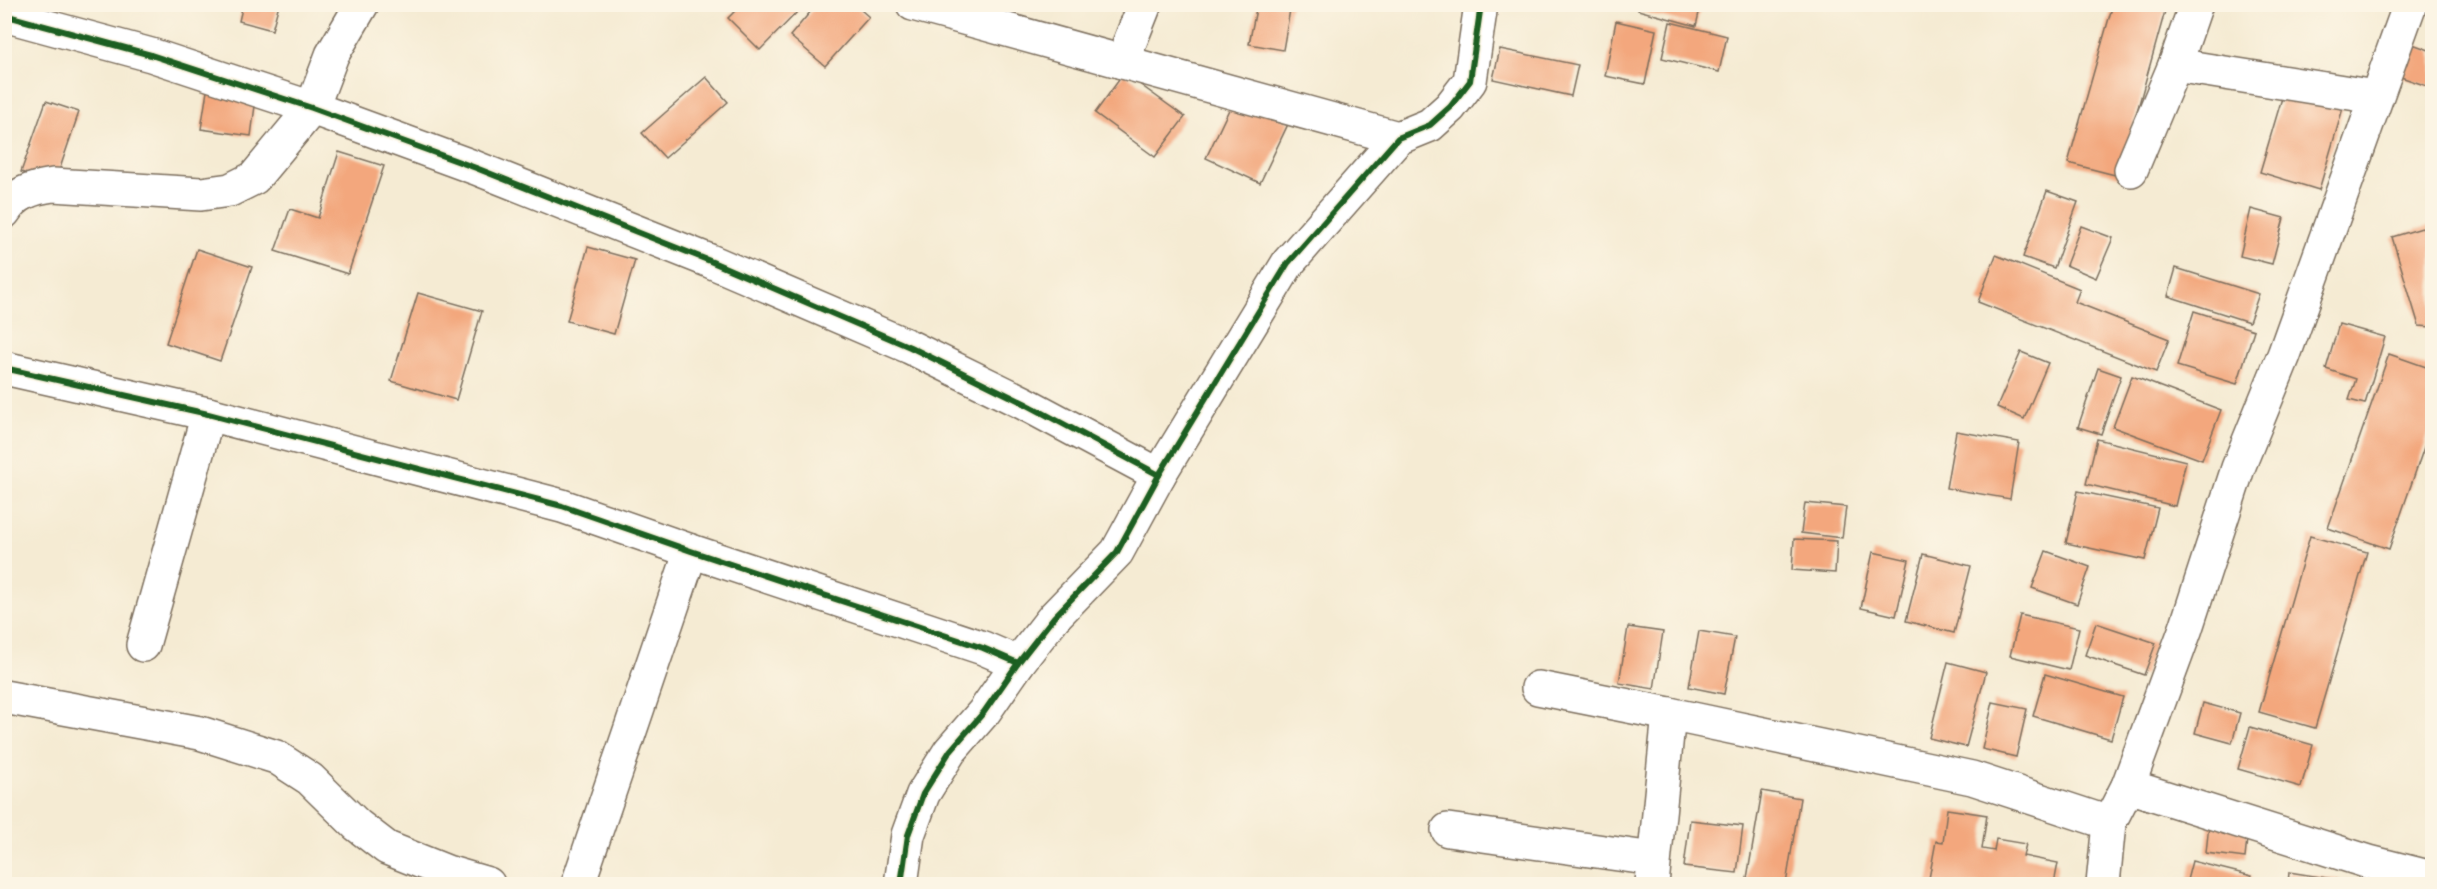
<svg xmlns="http://www.w3.org/2000/svg" width="2437" height="889" font-family="'Balsamiq Sans',sans-serif">
<rect width="100%" height="100%" fill="#fcf5e5"/>
<filter id="ink" filterUnits="userSpaceOnUse"><feTurbulence type="fractalNoise" baseFrequency=".0167" numOctaves="2"/><feDisplacementMap in="SourceGraphic" scale="12" xChannelSelector="R" yChannelSelector="G"/><feConvolveMatrix kernelMatrix="1 2 1 2 8 2 1 2 1" color-interpolation-filters="sRGB"/></filter>
<filter id="wash" filterUnits="userSpaceOnUse"><feTurbulence type="fractalNoise" baseFrequency=".008" numOctaves="4" result="noise"/><feDisplacementMap in="SourceGraphic" scale="24" xChannelSelector="R" yChannelSelector="G"/><feGaussianBlur stdDeviation="1.35" result="paint"/><feColorMatrix in="noise" values="0 0 0 0 0 0 0 0 0 0 0 0 0 0 0 0 0 1.4 0 .05"/><feComposite in="paint" operator="in"/></filter>
<g filter="url(#wash)">
<rect width="100%" height="100%" fill="#f5ebd3"/>
<g id="blocks">
<g fill="#f3a77d">
<path d="M243,4H279L272,30L239,21Z"/>
<path d="M742,4H805L760,50L728,18Z"/>
<path d="M817,4H854L869,17L825,66L790,36Z"/>
<path d="M1257,4H1291L1283,50L1249,44Z"/>
<path d="M1640,4H1701L1696,26L1638,10Z"/>
<path d="M2113,4H2167L2119,176L2068,163Z"/>
<path d="M1616,21L1656,30L1645,84L1605,76Z"/>
<path d="M1670,22L1727,36L1719,72L1662,58Z"/>
<path d="M2407,42L2432,51V80L2430,87L2395,75Z"/>
<path d="M1500,49L1578,65L1571,96L1493,79Z"/>
<path d="M1124,73L1185,117L1155,157L1095,113Z"/>
<path d="M706,77L728,102L665,158L642,133Z"/>
<path d="M207,91L256,98L251,136L201,129Z"/>
<path d="M2284,91L2343,108L2319,190L2260,172Z"/>
<path d="M1235,97L1289,122L1260,183L1206,158Z"/>
<path d="M46,101L79,112L55,183L21,172Z"/>
<path d="M339,152L384,166L348,274L275,251L290,209L318,218Z"/>
<path d="M2047,191L2078,202L2054,268L2023,257Z"/>
<path d="M2251,209L2284,218L2272,264L2240,256Z"/>
<path d="M2432,225V327L2419,326L2392,237Z"/>
<path d="M2081,226L2113,238L2096,278L2066,265Z"/>
<path d="M588,247L635,260L614,334L567,321Z"/>
<path d="M197,249L252,267L220,361L166,343Z"/>
<path d="M1996,255L2080,289L2075,302L2169,339L2156,372L1978,302Z"/>
<path d="M2176,268L2259,294L2249,322L2168,296Z"/>
<path d="M418,293L482,311L456,400L391,381Z"/>
<path d="M2194,311L2254,330L2237,384L2177,366Z"/>
<path d="M2339,324L2385,337L2365,404L2349,400L2356,379L2326,369Z"/>
<path d="M2021,352L2048,363L2024,419L1997,407Z"/>
<path d="M2389,354L2432,369V424L2389,549L2328,528Z"/>
<path d="M2098,368L2121,376L2101,434L2078,427Z"/>
<path d="M2132,376L2221,410L2202,460L2113,427Z"/>
<path d="M1956,431L2019,442L2010,499L1946,488Z"/>
<path d="M2097,439L2186,461L2175,506L2086,484Z"/>
<path d="M2078,491L2158,508L2145,560L2066,543Z"/>
<path d="M1805,503L1846,507L1842,538L1801,533Z"/>
<path d="M2310,536L2367,552L2315,728L2259,712Z"/>
<path d="M1794,539L1837,541L1835,573L1792,570Z"/>
<path d="M2046,551L2090,567L2077,604L2032,588Z"/>
<path d="M1873,552L1909,560L1896,616L1861,608Z"/>
<path d="M1923,554L1971,566L1954,633L1906,621Z"/>
<path d="M2020,615L2079,628L2069,670L2010,656Z"/>
<path d="M2096,623L2156,643L2144,675L2085,655Z"/>
<path d="M1628,627L1663,632L1654,689L1619,683Z"/>
<path d="M1699,631L1735,637L1724,694L1689,687Z"/>
<path d="M1948,662L1986,672L1966,747L1929,738Z"/>
<path d="M2045,674L2123,697L2111,739L2033,716Z"/>
<path d="M1993,702L2027,709L2016,757L1982,749Z"/>
<path d="M2203,703L2240,713L2232,743L2195,733Z"/>
<path d="M2250,727L2313,745L2301,787L2238,769Z"/>
<path d="M1762,791L1800,798L1786,884H1746Z"/>
<path d="M1947,809L1987,815L1982,849L1994,851L1996,839L2026,844L2023,856L2058,863L2054,884H1928L1936,841L1943,842Z"/>
<path d="M1690,820L1743,826L1737,873L1684,867Z"/>
<path d="M2209,824L2248,829L2245,858L2206,853Z"/>
<path d="M2192,861L2252,876L2250,884H2186Z"/>
<path d="M2289,872L2340,880L2339,884H2288Z"/>
</g>
</g>
</g>
<g filter="url(#ink)">
<use href="#blocks" fill-opacity="0" stroke="#7c6e5d" stroke-width="1.5"/>
<g fill="none" stroke-linecap="round" stroke-linejoin="round">
<g stroke="#7c6e5d" stroke-width="36">
<g id="minor">
<path d="M913,4L1398,138"/>
<path d="M4,15L151,55L312,108L476,168L710,261L910,347L1024,403L1159,475"/>
<path d="M1122,62L1145,4"/>
<path d="M2175,65L2375,97"/>
<path d="M2131,170L2175,65L2196,4"/>
<path d="M4,212C16,193 32,188 53,185L201,194L230,190L254,178L312,108L332,55L362,4"/>
<path d="M4,368L208,414L562,506L691,551L983,648L1018,663"/>
<path d="M143,645L208,414"/>
<path d="M1538,688L1669,714"/>
<path d="M4,697L200,733L276,757L310,779L357,825L387,848L447,872L488,884"/>
<path d="M2128,786L2369,862L2432,878"/>
<path d="M1448,830L1654,859"/>
<path d="M578,884L691,551"/>
<path d="M901,884L908,835L923,794L950,751L984,712L1018,663L1054,617L1117,552L1159,475L1288,263L1398,138L1430,125L1450,107L1470,81L1481,4"/>
<path d="M1652,884L1669,714L1972,778L2109,823"/>
<path d="M2103,884L2109,823L2128,786L2186,628L2238,468L2284,355L2410,4"/>
</g>
</g>
<use href="#minor" stroke="#fff" stroke-width="33"/>
<g stroke="#fcf5e5" stroke-width="10">
<g id="cycleway">
<path d="M4,15L151,55L312,108L476,168L710,261L910,347L1024,403L1159,475"/>
<path d="M4,368L208,414L562,506L691,551L983,648L1018,663"/>
<path d="M901,884L908,835L923,794L950,751L984,712L1018,663L1054,617L1117,552L1159,475L1288,263L1398,138L1430,125L1450,107L1470,81L1481,4"/>
</g>
</g>
<use href="#cycleway" stroke="#1b5e20" stroke-width="6"/>
</g>
</g>
<rect width="2437" height="889" fill="none" stroke="#fcf5e5" stroke-width="24"/>
</svg>
